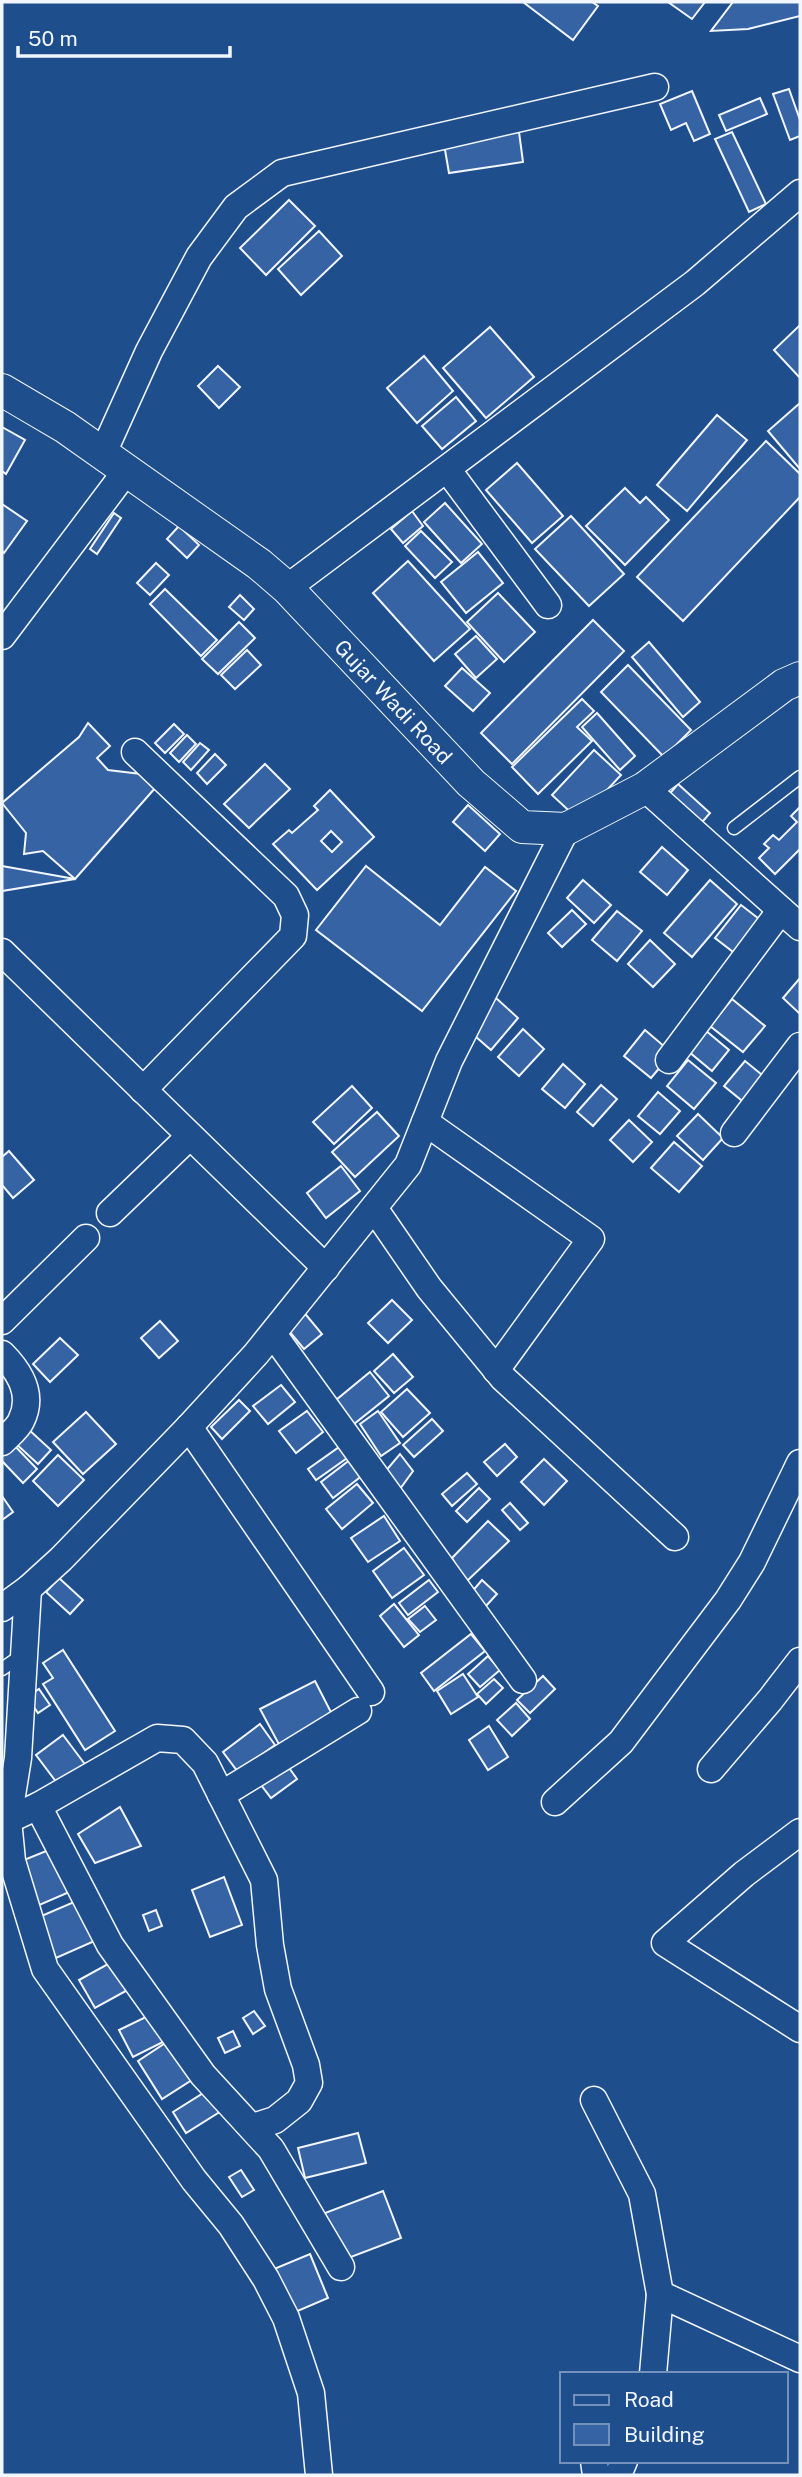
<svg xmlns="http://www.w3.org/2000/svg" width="802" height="2477" font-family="'Public Sans',sans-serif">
<rect width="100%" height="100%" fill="#1f4e8c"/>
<g fill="#3563a3" stroke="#f2f6ff" stroke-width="2" fill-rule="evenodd">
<path d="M523,2H592L598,6L573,40Z"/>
<path d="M668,2H705L692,19Z"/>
<path d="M733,2H800V16L748,29L711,31Z"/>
<path d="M789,89L800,120V136L790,140L773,94Z"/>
<path d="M692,91L710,134L694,141L686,123L671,130L660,104Z"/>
<path d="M760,98L767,114L726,131L719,115Z"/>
<path d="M519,132L523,162L449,173L444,144Z"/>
<path d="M732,132L766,204L749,212L715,139Z"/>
<path d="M289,200L315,226L266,275L240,248Z"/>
<path d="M319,231L342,256L301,295L278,269Z"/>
<path d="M800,325V378L774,350Z"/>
<path d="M490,327L534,377L486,418L443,368Z"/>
<path d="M424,356L453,391L417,423L387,388Z"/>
<path d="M218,366L240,387L219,408L198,386Z"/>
<path d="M456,397L476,421L442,449L422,426Z"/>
<path d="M800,403V469L768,431Z"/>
<path d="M717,415L747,440L687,511L657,485Z"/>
<path d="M2,427L25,440L6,474L2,471Z"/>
<path d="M766,441L800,474V497L683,621L637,577Z"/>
<path d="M517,463L563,516L532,543L486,490Z"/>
<path d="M625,488L640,503L646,497L669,520L625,565L586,526Z"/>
<path d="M445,503L482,544L461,563L424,522Z"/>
<path d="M2,504L27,521L4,553L2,551Z"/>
<path d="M412,511L423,526L403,543L391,529Z"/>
<path d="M114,513L121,518L97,554L90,549Z"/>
<path d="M571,516L624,574L589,606L535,549Z"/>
<path d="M179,526L199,545L187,558L167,539Z"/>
<path d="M421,531L452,562L435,578L405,546Z"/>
<path d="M478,552L503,583L466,613L441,582Z"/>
<path d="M408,561L470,629L434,661L373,593Z"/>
<path d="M156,563L169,575L150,595L137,583Z"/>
<path d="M165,589L217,640L201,656L150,604Z"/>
<path d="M498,593L535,632L504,662L467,622Z"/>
<path d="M240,595L254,609L244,620L229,607Z"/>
<path d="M593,620L624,651L512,764L481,733Z"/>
<path d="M239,622L255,638L218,674L202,659Z"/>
<path d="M476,636L497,659L476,678L455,654Z"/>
<path d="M649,642L700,702L683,717L632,657Z"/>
<path d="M247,650L261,665L235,689L221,675Z"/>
<path d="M628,665L691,730L664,757L601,692Z"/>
<path d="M462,668L490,693L473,711L445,686Z"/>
<path d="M582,699L594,711L577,727L592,741L538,794L512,767Z"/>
<path d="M597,713L635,756L620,770L582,727Z"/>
<path d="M88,723L110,746L97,758L108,770L141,774L156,787L75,879L43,851L24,854L26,833L2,803L79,737Z"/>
<path d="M174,724L184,734L165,753L155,743Z"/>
<path d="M187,735L196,744L179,762L170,753Z"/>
<path d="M200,743L209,750L191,770L183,762Z"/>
<path d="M594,750L621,775L579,820L552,795Z"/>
<path d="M215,754L226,765L207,784L197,773Z"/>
<path d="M265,764L290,789L249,828L224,804Z"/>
<path d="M678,784L710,813L697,828L665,799Z"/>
<path d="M330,790L374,837L317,890L273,844L289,830L292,833L318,810L314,806ZM331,831L342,842L332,852L321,841Z"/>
<path d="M468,805L500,834L485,851L453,822Z"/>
<path d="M800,807V849L775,874L759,858L769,848L764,844L773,835L779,840L797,822L791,816Z"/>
<path d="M662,847L688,870L667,895L640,872Z"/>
<path d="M2,866L75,879L2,891Z"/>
<path d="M366,866L440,925L485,867L516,891L422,1011L316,930Z"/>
<path d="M583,880L611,905L594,923L567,898Z"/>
<path d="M710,880L737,904L692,957L664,933Z"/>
<path d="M741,905L767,925L741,958L715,938Z"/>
<path d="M572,910L586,924L562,947L548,933Z"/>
<path d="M617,911L642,931L617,961L592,940Z"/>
<path d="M650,940L675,964L653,987L628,964Z"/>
<path d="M800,978V1014L783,998Z"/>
<path d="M496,998L518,1018L491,1050L468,1030Z"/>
<path d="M732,999L765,1026L743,1052L710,1026Z"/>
<path d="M523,1029L544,1049L519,1076L498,1057Z"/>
<path d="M645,1030L672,1053L651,1078L624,1056Z"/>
<path d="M705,1030L729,1050L712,1071L688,1051Z"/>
<path d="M688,1060L716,1083L694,1109L667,1086Z"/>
<path d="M745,1061L767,1079L746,1104L724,1086Z"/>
<path d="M563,1064L585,1084L565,1108L542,1089Z"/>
<path d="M601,1085L617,1099L593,1126L577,1112Z"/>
<path d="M352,1086L372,1108L334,1144L313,1122Z"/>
<path d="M658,1092L680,1111L660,1134L638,1116Z"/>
<path d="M377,1112L399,1136L355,1177L332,1152Z"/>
<path d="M698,1114L723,1138L703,1160L677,1136Z"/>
<path d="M629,1120L652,1142L633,1162L610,1140Z"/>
<path d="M674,1142L702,1166L679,1192L651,1168Z"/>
<path d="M9,1151L34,1180L13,1198L2,1185V1157Z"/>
<path d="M341,1166L360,1191L326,1218L307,1193Z"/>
<path d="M392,1300L412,1320L388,1343L368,1323Z"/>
<path d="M302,1310L322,1334L304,1349L284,1325Z"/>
<path d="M160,1321L178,1341L159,1358L141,1338Z"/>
<path d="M60,1338L78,1355L50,1382L33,1364Z"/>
<path d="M393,1354L413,1377L394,1393L374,1371Z"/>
<path d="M370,1372L389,1396L349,1428L330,1405Z"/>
<path d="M281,1385L295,1402L268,1424L253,1406Z"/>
<path d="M407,1389L430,1413L403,1437L381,1412Z"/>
<path d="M239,1400L250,1411L222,1439L211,1427Z"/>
<path d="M307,1411L323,1432L296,1453L279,1431Z"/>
<path d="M378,1411L400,1443L381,1456L360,1424Z"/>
<path d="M86,1412L116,1444L83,1474L53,1442Z"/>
<path d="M432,1419L443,1431L414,1457L403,1445Z"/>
<path d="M27,1428L51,1450L38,1464L14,1442Z"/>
<path d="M12,1443L37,1469L23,1483L2,1461V1454Z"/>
<path d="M505,1444L517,1457L497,1476L484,1462Z"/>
<path d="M342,1445L350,1456L316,1480L308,1469Z"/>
<path d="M400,1454L413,1471L400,1489L384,1473Z"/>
<path d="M58,1455L84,1480L58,1506L33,1481Z"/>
<path d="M351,1459L363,1475L333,1498L321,1482Z"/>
<path d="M544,1459L567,1481L544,1505L521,1482Z"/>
<path d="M467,1473L477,1484L452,1506L442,1494Z"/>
<path d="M357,1484L373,1503L342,1529L326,1509Z"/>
<path d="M479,1488L490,1499L467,1522L456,1511Z"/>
<path d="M2,1496L13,1512L2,1520Z"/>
<path d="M510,1503L528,1523L520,1530L502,1510Z"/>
<path d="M384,1516L400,1541L368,1562L351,1538Z"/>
<path d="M488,1521L509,1541L466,1582L452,1558Z"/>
<path d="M404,1548L424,1575L392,1598L373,1571Z"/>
<path d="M59,1578L83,1600L70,1614L46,1592Z"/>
<path d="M429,1580L438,1592L408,1615L399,1603Z"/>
<path d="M482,1580L497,1594L485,1607L470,1594Z"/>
<path d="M394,1604L419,1635L404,1647L380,1616Z"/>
<path d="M425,1606L436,1620L420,1632L408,1619Z"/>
<path d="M471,1634L485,1651L434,1691L421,1673Z"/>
<path d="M63,1650L115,1731L85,1750L43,1684L53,1678L43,1663Z"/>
<path d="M488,1656L500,1670L480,1687L468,1674Z"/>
<path d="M463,1674L478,1697L451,1714L437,1691Z"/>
<path d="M543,1676L555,1689L530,1713L517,1700Z"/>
<path d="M494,1679L503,1688L486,1704L477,1694Z"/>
<path d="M315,1681L336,1722L282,1750L260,1709Z"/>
<path d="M39,1689L50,1705L38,1713L27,1697Z"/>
<path d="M516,1703L530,1719L512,1736L497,1720Z"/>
<path d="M260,1724L275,1745L238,1772L223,1752Z"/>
<path d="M489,1726L508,1757L488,1770L469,1740Z"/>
<path d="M63,1735L87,1767L60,1787L36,1755Z"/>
<path d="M282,1758L297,1779L271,1798L255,1777Z"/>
<path d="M120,1807L141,1846L95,1863L78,1834Z"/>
<path d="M56,1847L74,1890L37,1906L19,1862Z"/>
<path d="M224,1877L242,1925L210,1937L192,1890Z"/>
<path d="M81,1899L99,1939L56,1958L39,1917Z"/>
<path d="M156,1910L162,1926L149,1931L143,1915Z"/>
<path d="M117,1959L133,1987L95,2008L79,1980Z"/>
<path d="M254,2011L265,2026L253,2034L243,2018Z"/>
<path d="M154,2013L167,2040L133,2057L119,2030Z"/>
<path d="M233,2031L240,2046L225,2053L218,2038Z"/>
<path d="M170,2040L195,2078L162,2099L138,2061Z"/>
<path d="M213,2087L226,2108L186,2133L173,2112Z"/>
<path d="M358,2133L366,2163L305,2178L298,2148Z"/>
<path d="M241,2170L254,2190L242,2197L229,2177Z"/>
<path d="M383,2191L401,2238L343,2260L325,2213Z"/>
<path d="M310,2254L328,2298L293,2313L274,2269Z"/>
</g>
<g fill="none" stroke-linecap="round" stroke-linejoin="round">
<g stroke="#f2f6ff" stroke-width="15">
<g id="service">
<path d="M734,828L800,777"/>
<path d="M2,1669L24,1654"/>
</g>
</g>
<g stroke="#f2f6ff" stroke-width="29">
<g id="minor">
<path d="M103,453L149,351L199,257L236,207L282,173L655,87"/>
<path d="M447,469L548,605"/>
<path d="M287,588L695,283L800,193"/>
<path d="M2,636L127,470"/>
<path d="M135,752L286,896L295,915L293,936L143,1090"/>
<path d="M645,788L800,927"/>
<path d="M2,952L326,1268"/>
<path d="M669,1060L781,910"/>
<path d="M425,1122L591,1239L496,1370"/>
<path d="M734,1133L800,1046"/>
<path d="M374,1208L429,1288L503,1378L675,1537"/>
<path d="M110,1213L190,1136"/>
<path d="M2,1321L86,1238"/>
<path d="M273,1334L523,1680"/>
<path d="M2,1354C20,1372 34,1395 21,1421C18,1428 8,1436 2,1442"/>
<path d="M189,1427L371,1692"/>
<path d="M28,1589L18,1758L8,1820L12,1861L45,1969L194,2180L231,2225L266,2279L286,2318L311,2393L319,2475"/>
<path d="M2,1608L28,1589L61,1559L189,1427L256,1354L408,1165L449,1061L566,829"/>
<path d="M711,1769L770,1700L800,1661"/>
<path d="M221,1795L358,1711"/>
<path d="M555,1802L621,1742L728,1600L752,1562L800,1463"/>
<path d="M38,1806L110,1945L203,2075L271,2149L341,2267"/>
<path d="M8,1820L38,1806L157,1738L183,1740L205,1763L264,1880L270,1945L278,1989L306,2065L309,2083L299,2101L275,2120L253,2127"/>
<path d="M800,1832L744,1874L665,1943L800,2029"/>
<path d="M594,2100L642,2194L660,2294L653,2374"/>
<path d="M660,2294L800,2359"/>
<path d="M594,2461L596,2475"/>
<path d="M618,2475L624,2461"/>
</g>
</g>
<g stroke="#f2f6ff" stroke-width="34">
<path id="tertiary" d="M2,390L65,427L259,564L287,588L471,783L522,827L566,829L645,788L784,685L800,678"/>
</g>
<use href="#service" stroke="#1f4e8c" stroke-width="12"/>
<use href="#minor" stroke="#1f4e8c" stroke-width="26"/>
<use href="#tertiary" stroke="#1f4e8c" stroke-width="32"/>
</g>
<g text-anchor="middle" stroke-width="5" stroke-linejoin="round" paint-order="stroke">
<g font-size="21" fill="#f2f6ff" stroke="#1f4e8c">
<text transform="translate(393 702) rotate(47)" y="7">Gujar Wadi Road</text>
</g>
</g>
<rect width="802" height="2477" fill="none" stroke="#f2f6ff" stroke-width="7"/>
<rect x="560" y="2372" width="228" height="91" fill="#1f4e8c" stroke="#7391ba" stroke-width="2"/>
<rect x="574" y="2395" width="35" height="10" fill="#1f4e8c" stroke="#7391ba" stroke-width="2"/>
<text x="624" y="2407" font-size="21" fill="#f2f6ff">Road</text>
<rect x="574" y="2424" width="35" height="21" fill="#3563a3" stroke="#7391ba" stroke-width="2"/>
<text x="624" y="2442" font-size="21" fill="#f2f6ff">Building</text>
<path d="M18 46v10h212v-10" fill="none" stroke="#f2f6ff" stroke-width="3.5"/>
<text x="28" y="46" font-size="21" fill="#f2f6ff" stroke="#1f4e8c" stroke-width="5" paint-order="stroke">50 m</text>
</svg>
